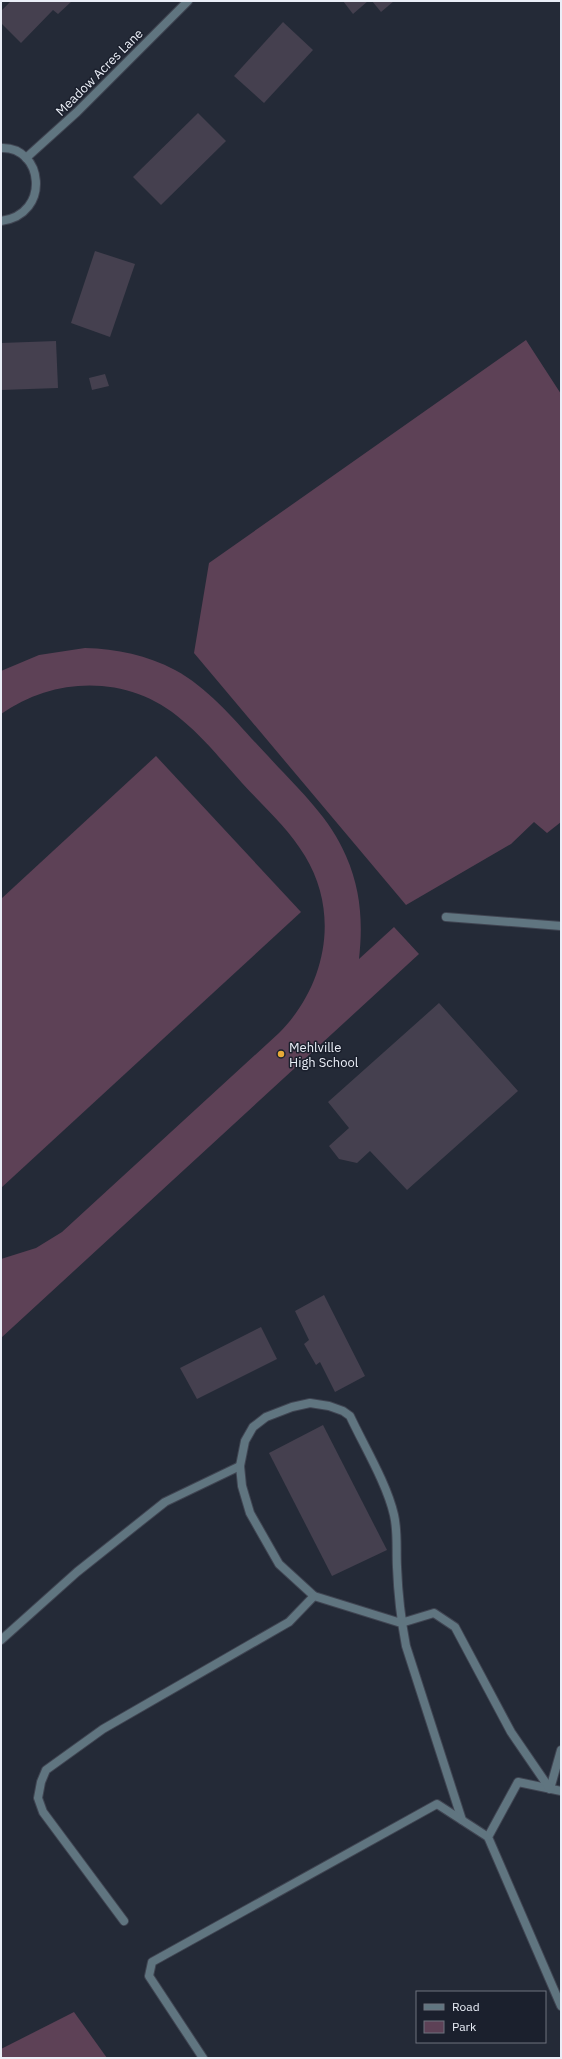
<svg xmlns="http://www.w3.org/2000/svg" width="562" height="2059" font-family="'IBM Plex Sans',sans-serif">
<rect width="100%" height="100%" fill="#242a37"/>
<g fill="#5d4156">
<path d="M526,340L561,394V822L547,833L534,822L511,844L406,905L194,653L209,563Z"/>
<path d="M85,648C117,649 147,655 175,670C212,690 239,726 268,756C296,787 330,817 346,856C361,890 363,923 359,959L394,927L419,954L1,1338V1259L36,1248L62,1232L279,1033C325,987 341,915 305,856C289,829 264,807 242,783C223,762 204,738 182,720C131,675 56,675 1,714V671L39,655Z"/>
<path d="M156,756L301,912L1,1188V899Z"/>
<path d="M74,2012L107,2058H1V2049Z"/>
</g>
<g fill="#45404f">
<path d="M11,1H72L58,14L53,10L21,43L1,23V11Z"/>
<path d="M343,1H368L353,14Z"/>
<path d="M372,1H394L381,12Z"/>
<path d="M283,22L313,50L264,103L234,76Z"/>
<path d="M198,113L226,141L161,205L133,177Z"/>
<path d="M95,251L135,264L110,337L71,323Z"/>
<path d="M56,341L58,388L1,390V343Z"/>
<path d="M105,374L109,386L92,390L89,378Z"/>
<path d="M439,1003L518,1091L407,1190L370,1151L357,1163L339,1159L329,1146L349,1128L328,1102Z"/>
<path d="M324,1295L365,1376L335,1392L320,1362L316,1365L304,1344L309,1340L295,1311Z"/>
<path d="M261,1327L277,1359L197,1399L180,1368Z"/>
<path d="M323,1425L387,1550L332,1576L269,1453Z"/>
</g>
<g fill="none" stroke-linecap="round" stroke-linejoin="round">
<g stroke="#404552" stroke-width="10">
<g id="service">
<path d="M446,917L561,926"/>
<path d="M1,1640L77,1572L165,1502L240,1466"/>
<path d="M550,1789L561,1750"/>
<path d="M561,1791L518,1782L488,1837L561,2006"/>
<path d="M462,1820L406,1646C401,1620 398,1593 397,1567C396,1549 398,1532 394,1515C387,1484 364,1446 350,1416L343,1411L329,1406L310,1403L292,1407L266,1417L253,1427L245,1441L240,1466L242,1486L250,1513L279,1564L314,1596L401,1623L434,1613L455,1627L511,1732L550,1789"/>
<path d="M124,1921L43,1812L38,1798L41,1782L46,1770L103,1729L289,1622L314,1596"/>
<path d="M203,2058L149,1976L152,1962L437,1804L488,1837"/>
</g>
</g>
<g stroke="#404552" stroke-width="10">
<g id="minor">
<path d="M1,148C43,146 52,214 1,221"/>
<path d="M26,158L77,112L188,1"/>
</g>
</g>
<use href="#service" stroke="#607580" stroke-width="8"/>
<use href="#minor" stroke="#607580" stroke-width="8"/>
</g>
<circle fill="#e9aa38" stroke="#1b202d" stroke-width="1.5" cx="281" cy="1054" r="4"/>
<g text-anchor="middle" stroke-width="3" stroke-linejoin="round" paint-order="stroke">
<g font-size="13" fill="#eaeef7" stroke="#1b202d">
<text transform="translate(99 72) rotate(-45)" y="5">Meadow Acres Lane</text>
</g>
<g font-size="13" fill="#eaeef7" stroke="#1b202d" text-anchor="start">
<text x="289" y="1052">Mehlville<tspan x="289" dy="15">High School</tspan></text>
</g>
</g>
<rect width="562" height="2059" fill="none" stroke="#eaeef7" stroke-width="4"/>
<rect x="416" y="1991" width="130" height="52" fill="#1b202d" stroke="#6e727e"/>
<rect x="424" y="2004" width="20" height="6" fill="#607580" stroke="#6e727e"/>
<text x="452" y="2011" font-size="12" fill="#eaeef7">Road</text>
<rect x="424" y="2021" width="20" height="12" fill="#5d4156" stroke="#6e727e"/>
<text x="452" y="2031" font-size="12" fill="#eaeef7">Park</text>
</svg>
